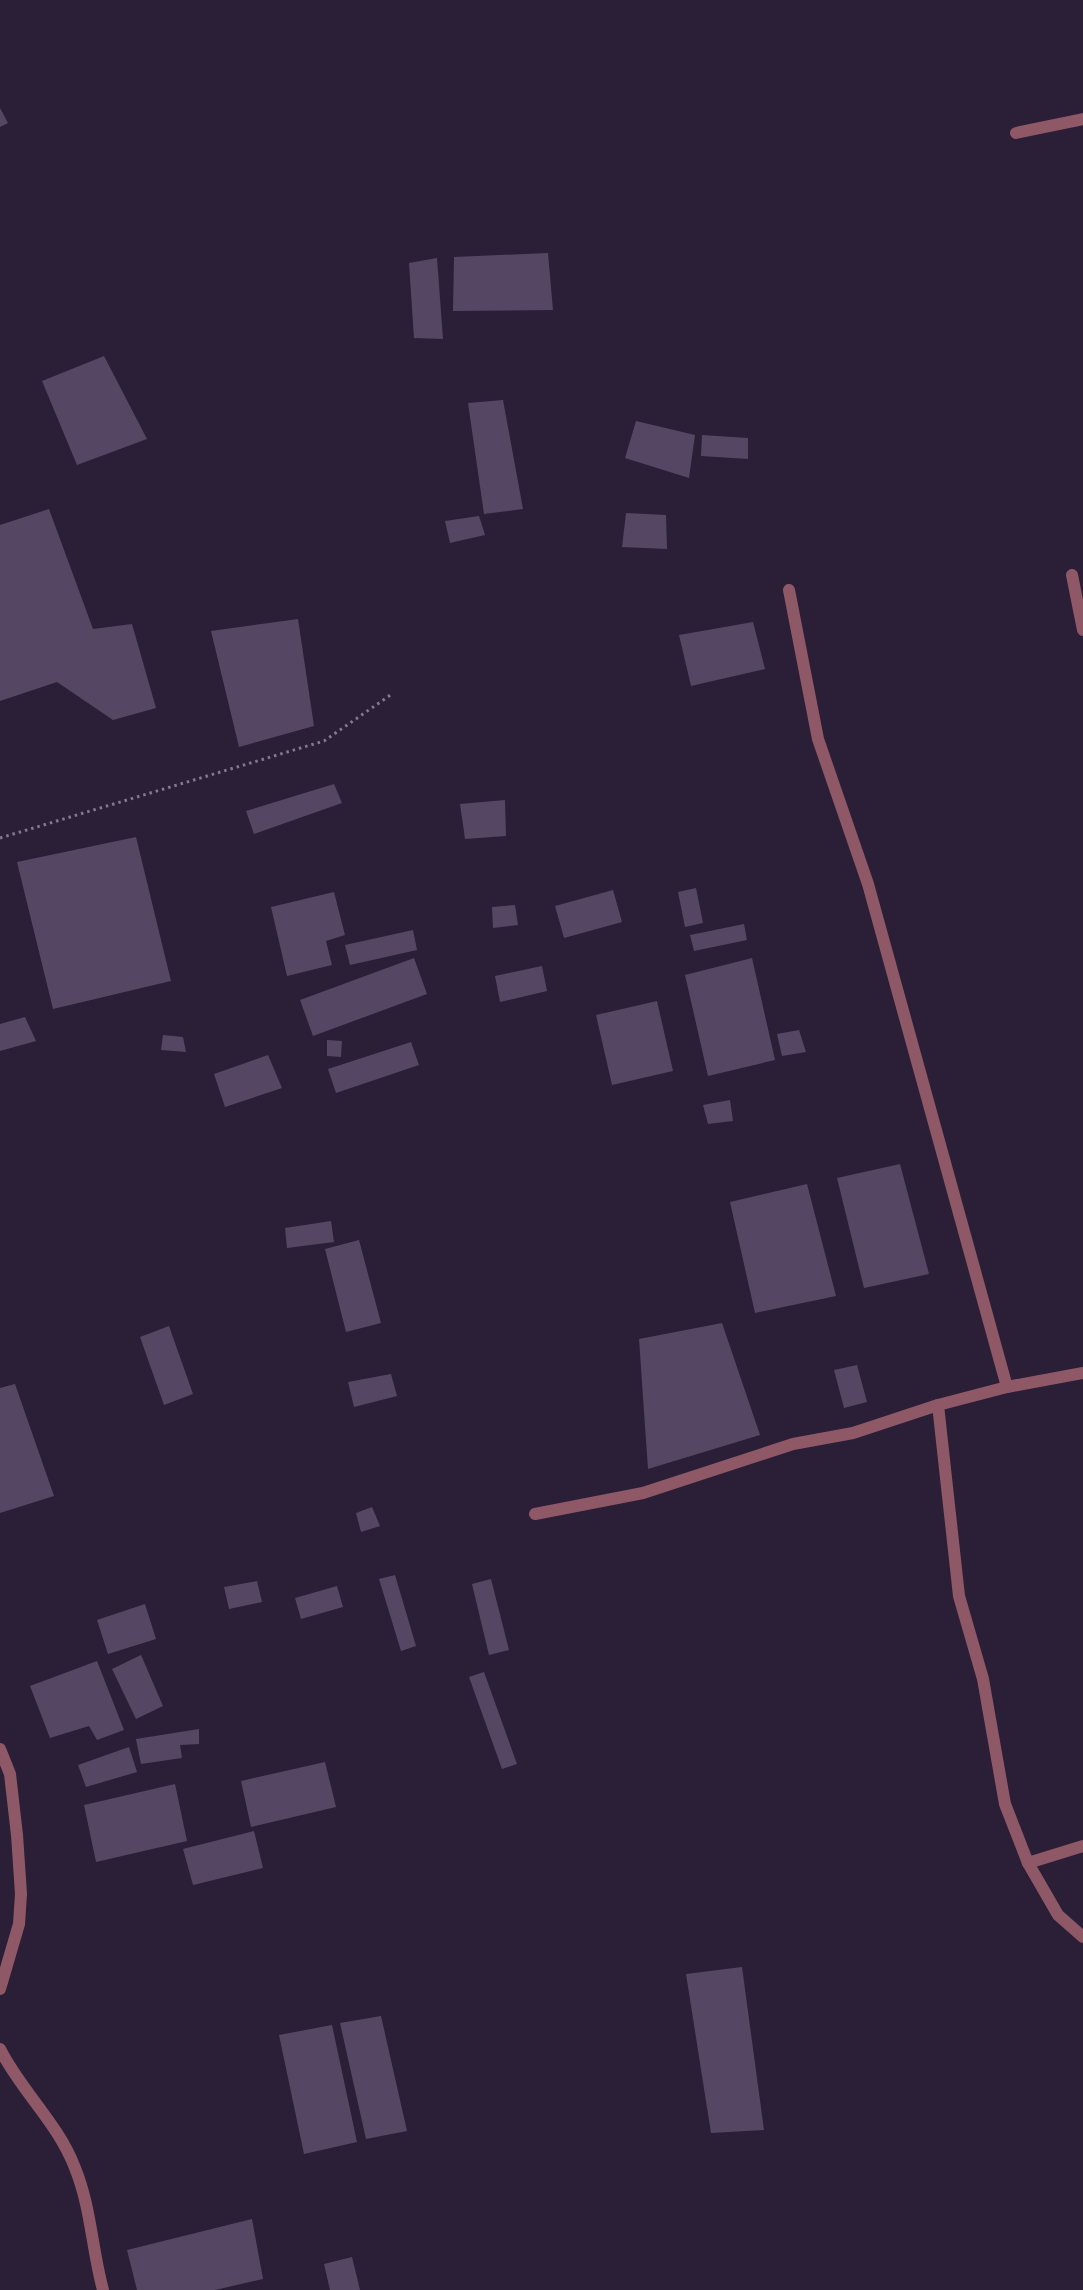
<svg xmlns="http://www.w3.org/2000/svg" width="1083" height="2290" font-family="'Source Sans 3',sans-serif">
<rect width="100%" height="100%" fill="#2b1e37"/>
<g fill="#554763">
<path d="M0,108L8,123L0,127Z"/>
<path d="M548,253L553,310L453,311L454,257Z"/>
<path d="M437,258L443,339L414,338L409,263Z"/>
<path d="M104,356L147,439L77,465L42,381Z"/>
<path d="M503,400L523,509L484,514L468,403Z"/>
<path d="M636,421L695,435L689,478L625,458Z"/>
<path d="M702,435L748,438V459L701,456Z"/>
<path d="M49,509L93,629L132,624L156,708L113,720L57,682L0,701V525Z"/>
<path d="M626,513L666,515L667,549L622,547Z"/>
<path d="M479,516L485,535L450,543L445,521Z"/>
<path d="M298,619L314,726L239,747L211,631Z"/>
<path d="M753,622L765,669L691,686L679,635Z"/>
<path d="M334,784L342,803L254,834L246,811Z"/>
<path d="M505,800L506,836L465,839L460,804Z"/>
<path d="M136,837L171,981L53,1009L17,862Z"/>
<path d="M696,888L703,923L685,927L678,892Z"/>
<path d="M613,890L622,922L564,938L555,906Z"/>
<path d="M334,892L345,935L326,941L332,965L287,976L271,907Z"/>
<path d="M515,905L518,925L493,928L492,907Z"/>
<path d="M744,924L747,940L694,951L690,935Z"/>
<path d="M413,930L417,950L350,965L345,945Z"/>
<path d="M414,958L427,994L313,1036L300,1000Z"/>
<path d="M752,958L775,1060L708,1076L685,975Z"/>
<path d="M542,966L547,991L500,1002L495,976Z"/>
<path d="M657,1001L673,1071L612,1085L596,1015Z"/>
<path d="M25,1017L36,1041L0,1051V1024Z"/>
<path d="M799,1030L806,1052L782,1056L777,1034Z"/>
<path d="M163,1035L183,1037L186,1052L161,1050Z"/>
<path d="M327,1040L342,1041L341,1057L327,1056Z"/>
<path d="M411,1042L419,1065L336,1093L328,1069Z"/>
<path d="M268,1055L282,1088L225,1107L214,1074Z"/>
<path d="M730,1100L733,1121L708,1124L703,1105Z"/>
<path d="M900,1164L929,1274L864,1288L837,1178Z"/>
<path d="M807,1184L836,1296L755,1313L730,1202Z"/>
<path d="M331,1221L334,1242L287,1248L285,1228Z"/>
<path d="M359,1240L381,1323L346,1332L325,1249Z"/>
<path d="M722,1323L760,1435L648,1469L639,1339Z"/>
<path d="M169,1326L193,1394L164,1405L140,1337Z"/>
<path d="M857,1365L867,1402L844,1408L834,1370Z"/>
<path d="M391,1374L397,1396L354,1407L348,1382Z"/>
<path d="M15,1384L54,1496L0,1513V1388Z"/>
<path d="M372,1507L380,1526L361,1532L356,1513Z"/>
<path d="M395,1575L416,1646L401,1651L379,1579Z"/>
<path d="M491,1579L509,1650L489,1655L472,1584Z"/>
<path d="M257,1581L262,1602L229,1609L224,1587Z"/>
<path d="M337,1586L343,1607L301,1619L295,1598Z"/>
<path d="M145,1604L156,1639L108,1654L97,1620Z"/>
<path d="M141,1655L163,1706L136,1719L112,1669Z"/>
<path d="M97,1661L124,1730L97,1740L89,1726L50,1738L30,1686Z"/>
<path d="M484,1672L517,1764L502,1769L469,1677Z"/>
<path d="M199,1729V1744L180,1745L182,1758L141,1764L136,1739Z"/>
<path d="M129,1747L137,1772L86,1787L78,1765Z"/>
<path d="M325,1762L336,1807L251,1827L241,1781Z"/>
<path d="M175,1784L187,1841L96,1862L84,1805Z"/>
<path d="M254,1831L263,1868L193,1885L183,1849Z"/>
<path d="M742,1967L764,2130L711,2133L686,1974Z"/>
<path d="M381,2016L407,2131L366,2139L340,2023Z"/>
<path d="M332,2025L357,2142L304,2154L279,2035Z"/>
<path d="M252,2219L263,2279L215,2290H137L127,2250Z"/>
<path d="M352,2257L360,2290H330L324,2264Z"/>
</g>
<g fill="none" stroke-linecap="round" stroke-linejoin="round">
<path stroke="#83798d" stroke-width="3" stroke-dasharray="2.5 4" stroke-linecap="butt" d="M0,838L324,741L392,694"/>
<g stroke="#8e5866" stroke-width="12">
<path d="M1016,133L1083,119"/>
<path d="M1072,575L1083,630"/>
<path d="M789,590L818,739L868,884L1007,1387"/>
<path d="M938,1405L959,1596L983,1679L1005,1804L1028,1863L1058,1915L1083,1937"/>
<path d="M535,1514L643,1493L793,1444L853,1433L938,1405L1007,1387L1083,1373"/>
<path d="M0,1749L10,1774L17,1835L21,1894L19,1924L0,1989"/>
<path d="M1028,1863L1083,1846"/>
<path d="M0,2049C21,2091 58,2123 75,2168C91,2207 92,2250 103,2290"/>
</g>
</g>
</svg>
